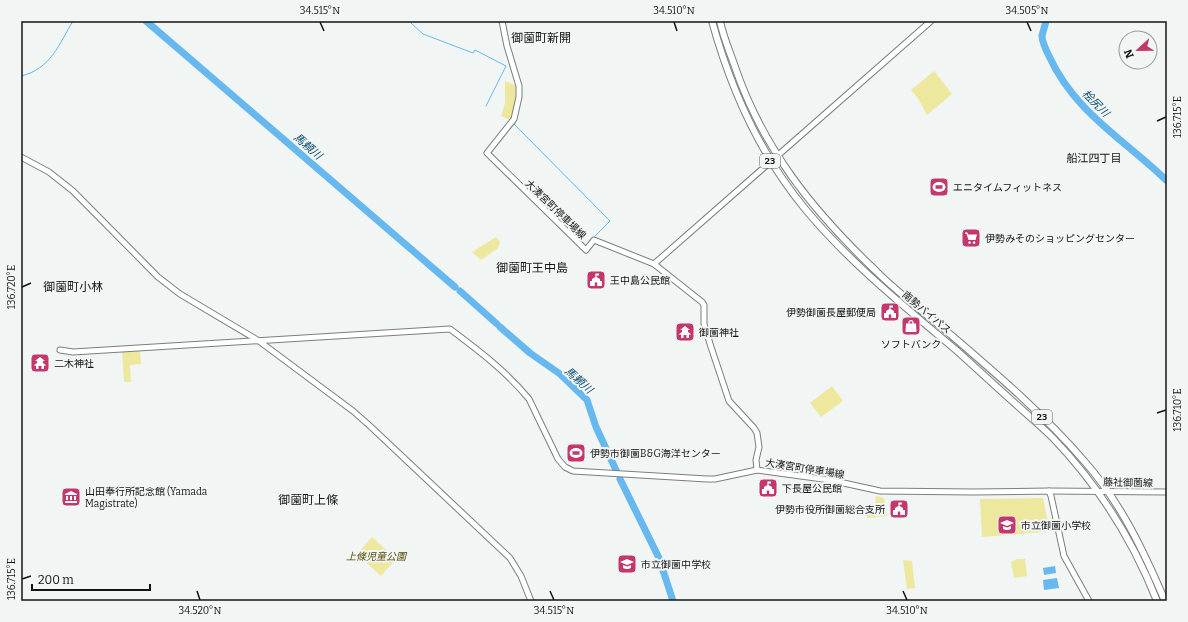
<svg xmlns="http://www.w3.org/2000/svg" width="1188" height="622" font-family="Bitter,'Noto Sans JP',serif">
<rect width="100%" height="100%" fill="#f1f5f4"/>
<g fill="#eee89f">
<path d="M934,71L952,94L927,115L919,100L911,90Z"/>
<path d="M505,81L515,85L516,87L515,109L510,120L501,116L505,103Z"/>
<path d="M496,237L500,242L498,248L481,260L472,252Z"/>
<path d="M140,351L141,364L130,365L131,382H124L122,352Z"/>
<path d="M832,386L843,401L821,417L810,403Z"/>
<path d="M876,496L884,498L887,516L867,518L865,504H875Z"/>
<path d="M1043,498L1049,528L1045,532L982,537L980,499Z"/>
<path d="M372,537L396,559L381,576L357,554Z"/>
<path d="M1017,559H1025L1027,576L1014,578L1011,562Z"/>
<path d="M903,560L912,561L915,588L907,589Z"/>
</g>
<g fill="#67b8ef">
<path d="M1055,566L1056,573L1044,575L1043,568Z"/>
<path d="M1057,578L1059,588L1044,590L1043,580Z"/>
</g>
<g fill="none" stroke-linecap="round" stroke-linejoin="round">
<g stroke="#67b8ef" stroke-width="1">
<path d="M411,23L423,34L473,53L475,50L506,66L486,106"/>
<path d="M21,76C51,69 59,44 73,21"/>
<path d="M514,124L610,221L595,236"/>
</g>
<g stroke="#67b8ef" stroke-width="7">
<path d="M146,21L455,287"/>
<path d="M1046,21C1045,26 1043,31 1042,36C1042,42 1046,50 1049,56C1075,113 1124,139 1167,181"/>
<path d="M460,291L497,324"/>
<path d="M500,327L530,353L560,374L587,400L596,427L616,470"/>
<path d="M620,479L659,558L673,601"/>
</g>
<g stroke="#7a7e7c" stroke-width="7">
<g id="secondary">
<path d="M502,21L507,46L519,86V97L514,119L487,153L586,250L594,240L654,264L702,302L704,305V324L711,347L729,401L754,428L757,433L759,447L756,460L757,470L830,480L880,491L973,492L1049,491L1051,496L1064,556L1089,601"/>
<path d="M21,157L49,172L73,191L158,277L180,294L259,341L353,411L370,426L510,558L521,576L531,601"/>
<path d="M654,264L931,21"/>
<path d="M60,350L73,352L450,329C478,350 506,371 529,399L558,459L565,467L573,471L707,479H715L757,470"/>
<path d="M1049,491L1167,492"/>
</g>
</g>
<g stroke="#7a7e7c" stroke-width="8">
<g id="highway">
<path d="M712,21C731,90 760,155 806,210C850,263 904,306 956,350C974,366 991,382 1009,398C1023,411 1039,424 1053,438C1098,485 1133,540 1157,601"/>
<path d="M720,21C723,36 729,50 734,64C762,148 812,210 876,271C897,292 921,310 944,329C993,371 1043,413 1085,462C1121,503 1144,552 1165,601"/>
</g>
</g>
<use href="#secondary" stroke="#fff" stroke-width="5"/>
<use href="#highway" stroke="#fff" stroke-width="6"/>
</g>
<path fill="none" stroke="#121413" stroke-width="1.5" d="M320,22L324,31M674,22L677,31M1027,22L1031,31M1157,121L1166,117M22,287L31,283M1157,413L1166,410M22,579L31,576M197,591L200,600M550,591L554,600M903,591L907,600"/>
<defs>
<g id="stadium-square" transform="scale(1)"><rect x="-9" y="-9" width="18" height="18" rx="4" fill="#c3376d" stroke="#f1f5f4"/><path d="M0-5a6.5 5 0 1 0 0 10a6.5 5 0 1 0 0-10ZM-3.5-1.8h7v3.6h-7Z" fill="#fff"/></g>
<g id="supermarket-square" transform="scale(1)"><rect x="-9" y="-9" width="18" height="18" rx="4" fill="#c3376d" stroke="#f1f5f4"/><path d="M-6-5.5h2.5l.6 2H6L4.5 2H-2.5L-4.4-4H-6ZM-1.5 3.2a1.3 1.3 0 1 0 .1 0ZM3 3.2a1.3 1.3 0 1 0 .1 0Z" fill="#fff"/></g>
<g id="civic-square" transform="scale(1)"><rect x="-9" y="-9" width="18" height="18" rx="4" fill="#c3376d" stroke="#f1f5f4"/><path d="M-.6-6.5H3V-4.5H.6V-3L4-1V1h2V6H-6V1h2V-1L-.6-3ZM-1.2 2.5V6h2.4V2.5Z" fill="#fff"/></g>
<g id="shop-square" transform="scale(1)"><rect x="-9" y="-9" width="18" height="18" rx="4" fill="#c3376d" stroke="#f1f5f4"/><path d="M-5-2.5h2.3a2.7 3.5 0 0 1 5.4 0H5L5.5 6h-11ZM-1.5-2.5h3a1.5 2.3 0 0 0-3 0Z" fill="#fff"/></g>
<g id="temple-square" transform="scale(1)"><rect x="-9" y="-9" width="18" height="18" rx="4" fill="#c3376d" stroke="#f1f5f4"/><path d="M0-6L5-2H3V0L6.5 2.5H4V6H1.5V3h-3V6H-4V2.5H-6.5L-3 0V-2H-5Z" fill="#fff"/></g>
<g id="museum-square" transform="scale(1)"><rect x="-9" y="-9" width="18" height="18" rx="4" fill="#c3376d" stroke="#f1f5f4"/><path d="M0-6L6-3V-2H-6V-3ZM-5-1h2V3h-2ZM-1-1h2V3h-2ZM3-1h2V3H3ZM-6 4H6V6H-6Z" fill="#fff"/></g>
<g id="school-square" transform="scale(1)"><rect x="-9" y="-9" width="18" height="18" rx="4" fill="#c3376d" stroke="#f1f5f4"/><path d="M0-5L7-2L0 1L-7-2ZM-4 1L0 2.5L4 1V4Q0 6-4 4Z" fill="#fff"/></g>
</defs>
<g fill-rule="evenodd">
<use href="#stadium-square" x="939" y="187"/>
<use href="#supermarket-square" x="971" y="238"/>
<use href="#civic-square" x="596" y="280"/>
<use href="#civic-square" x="890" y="312"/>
<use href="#shop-square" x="911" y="326"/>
<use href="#temple-square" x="685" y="332"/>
<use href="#temple-square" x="40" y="363"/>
<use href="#stadium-square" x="576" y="453"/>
<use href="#civic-square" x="768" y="488"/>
<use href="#museum-square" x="71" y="497"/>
<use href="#civic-square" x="899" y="509"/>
<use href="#school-square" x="1007" y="525"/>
<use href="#school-square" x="627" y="564"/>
</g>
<g text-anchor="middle" stroke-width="4" stroke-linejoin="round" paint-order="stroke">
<g fill="#f1f5f4" stroke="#555856" stroke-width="1">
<rect x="760" y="154" width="20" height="14" rx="3"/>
<rect x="1032" y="410" width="20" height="14" rx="3"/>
</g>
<g font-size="9" font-weight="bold" fill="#121413">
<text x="770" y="164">23</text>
<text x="1042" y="420">23</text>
</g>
<g font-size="10" fill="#121413" stroke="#f1f5f4" text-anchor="start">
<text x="953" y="191">エニタイムフィットネス</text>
<text x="985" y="242">伊勢みそのショッピングセンター</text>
<text x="610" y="284">王中島公民館</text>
<text x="876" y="316" text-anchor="end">伊勢御薗長屋郵便局</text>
<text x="699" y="336">御薗神社</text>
<text x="911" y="348" text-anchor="middle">ソフトバンク</text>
<text x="54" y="367">二木神社</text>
<text x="590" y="457">伊勢市御薗B&amp;G海洋センター</text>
<text x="782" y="492">下長屋公民館</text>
<text x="85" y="495">山田奉行所記念館 (Yamada<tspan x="85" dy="12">Magistrate)</tspan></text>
<text x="885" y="513" text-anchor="end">伊勢市役所御薗総合支所</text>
<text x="1021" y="529">市立御薗小学校</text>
<text x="641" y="568">市立御薗中学校</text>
</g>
<g font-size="10" fill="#121413" stroke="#f1f5f4">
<text transform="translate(556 209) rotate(44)" y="4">大湊宮町停車場線</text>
<text transform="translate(927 312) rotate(40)" y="4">南勢バイパス</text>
<text transform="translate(805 468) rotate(9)" y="4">大湊宮町停車場線</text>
<text transform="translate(1128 482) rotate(1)" y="4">藤社御薗線</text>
</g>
<g font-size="10" font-style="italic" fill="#544e05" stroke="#f1f5f4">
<text x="376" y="560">上條児童公園</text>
</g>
<g font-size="11" font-style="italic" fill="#0a4b6f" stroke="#f1f5f4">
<text transform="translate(1096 103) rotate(45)" y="4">桧尻川</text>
<text transform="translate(308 146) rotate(41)" y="4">馬頼川</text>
<text transform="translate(579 380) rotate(42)" y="4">馬頼川</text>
</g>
<g font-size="11" fill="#121413" stroke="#f1f5f4">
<text x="1094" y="162">船江四丁目</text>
</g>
<g font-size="12" fill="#121413" stroke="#f1f5f4">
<text x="541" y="42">御薗町新開</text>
<text x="532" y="272">御薗町王中島</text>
<text x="73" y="291">御薗町小林</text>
<text x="308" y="504">御薗町上條</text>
</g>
</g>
<rect width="1188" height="622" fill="none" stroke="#f1f5f4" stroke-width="44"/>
<g transform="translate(1138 50) rotate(248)"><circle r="19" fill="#f1f5f4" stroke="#989b9a"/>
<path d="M0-3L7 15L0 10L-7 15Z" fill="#c3376d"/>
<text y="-6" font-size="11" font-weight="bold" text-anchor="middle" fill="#121413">N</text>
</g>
<path d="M32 584v6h118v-6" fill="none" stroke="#121413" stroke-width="2"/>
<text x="38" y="584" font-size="12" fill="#121413" stroke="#f1f5f4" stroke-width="3" paint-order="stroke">200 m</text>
<rect x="22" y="22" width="1144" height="578" fill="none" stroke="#121413" stroke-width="1.5"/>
<g font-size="10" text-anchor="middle" fill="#121413">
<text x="320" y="14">34.515°N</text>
<text x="674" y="14">34.510°N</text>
<text x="1027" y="14">34.505°N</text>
<text transform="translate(1177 117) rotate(-90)" y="4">136.715°E</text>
<text transform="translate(11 287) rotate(-90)" y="4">136.720°E</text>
<text transform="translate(1177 410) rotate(-90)" y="4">136.710°E</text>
<text transform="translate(11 579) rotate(-90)" y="4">136.715°E</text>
<text x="200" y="614">34.520°N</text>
<text x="554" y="614">34.515°N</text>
<text x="907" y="614">34.510°N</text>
</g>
</svg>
